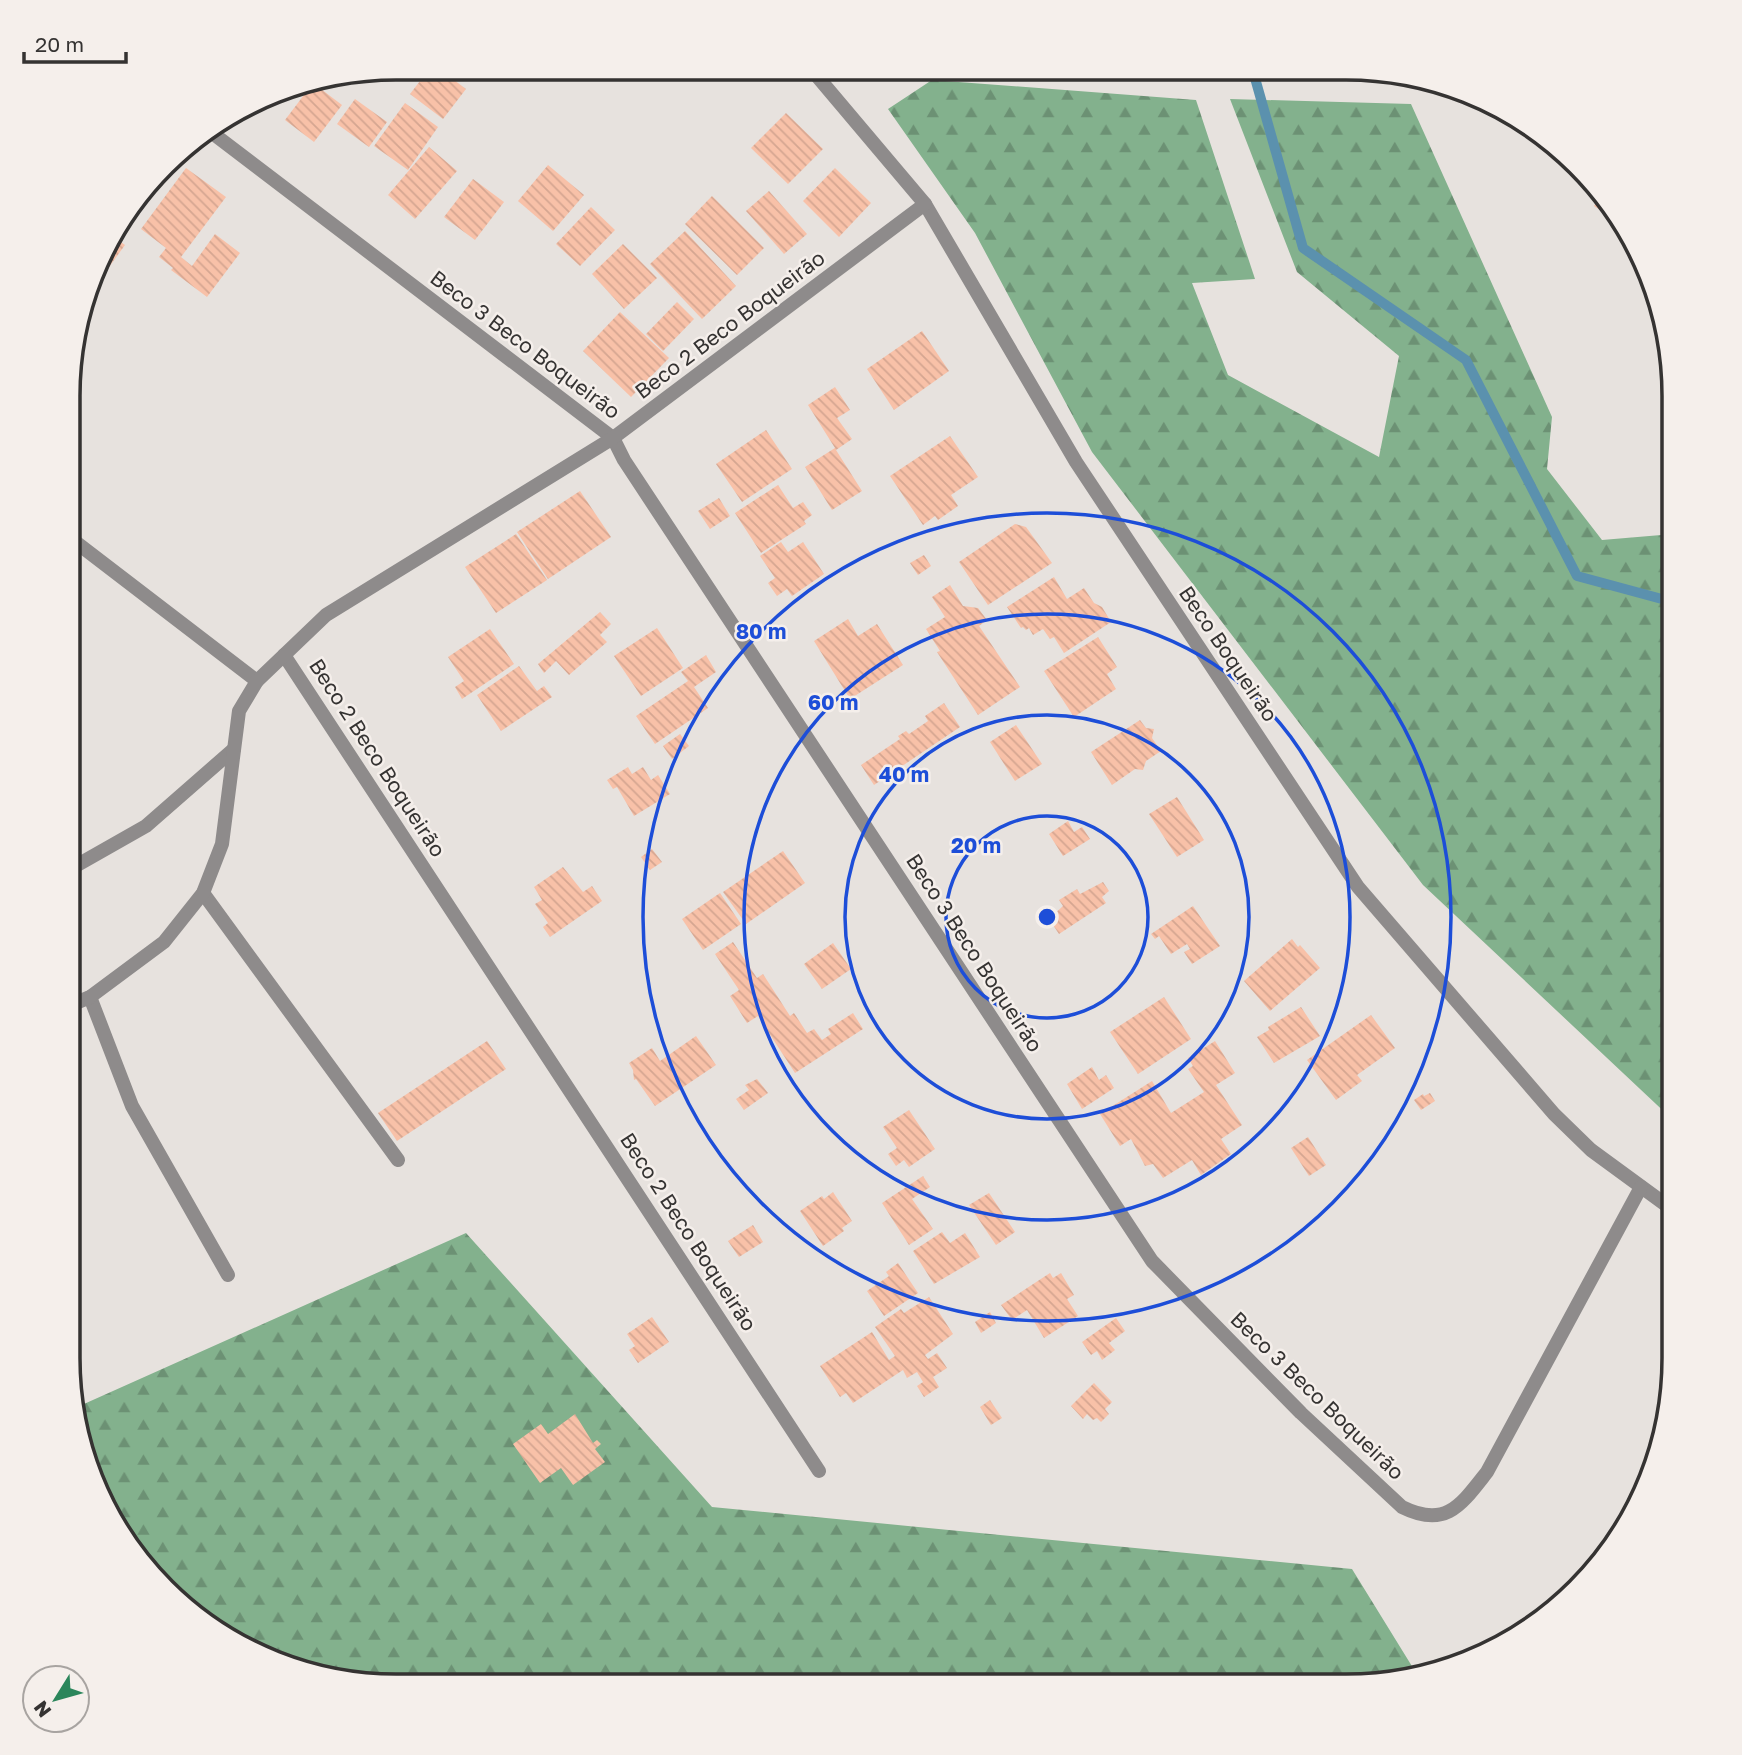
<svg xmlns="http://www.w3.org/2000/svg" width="1742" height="1755" font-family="'Golos Text',sans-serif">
<defs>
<pattern id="forest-firs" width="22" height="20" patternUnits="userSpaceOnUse" patternTransform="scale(1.75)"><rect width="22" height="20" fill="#83b18d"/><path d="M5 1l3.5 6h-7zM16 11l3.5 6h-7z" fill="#6c9174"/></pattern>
<pattern id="building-back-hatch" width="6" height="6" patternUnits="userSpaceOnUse" patternTransform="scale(1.75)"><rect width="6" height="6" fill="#f8c1a8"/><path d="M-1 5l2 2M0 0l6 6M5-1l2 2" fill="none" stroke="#d5a691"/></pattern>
</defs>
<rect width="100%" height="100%" fill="#e7e2de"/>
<g fill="url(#forest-firs)">
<path d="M932,80L1196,100L1255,279L1192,283L1228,375L1379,457L1399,356L1297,272L1230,99L1411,104L1552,417L1547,469L1602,540L1673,534V1120L1423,885L1092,452L975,233L888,109Z"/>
<path d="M466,1233L712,1507L1352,1569L1418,1676L1366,1686H376L233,1643L136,1558L86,1464L75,1408Z"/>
</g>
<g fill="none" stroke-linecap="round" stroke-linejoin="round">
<path stroke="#5b91ae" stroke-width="10" d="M1253,71L1303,248L1466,360L1577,576L1673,602"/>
</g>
<g fill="url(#building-back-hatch)">
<path d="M430,68H438L466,89L443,119L410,94Z"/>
<path d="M313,83L342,105L314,142L285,120Z"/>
<path d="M355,99L387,122L369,147L337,124Z"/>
<path d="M405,103L438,127L408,170L374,146Z"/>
<path d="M786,113L823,149L788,184L751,148Z"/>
<path d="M429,147L457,171L415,219L388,195Z"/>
<path d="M548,165L584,195L553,231L518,201Z"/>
<path d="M186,168L226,197L181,257L192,266L215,234L240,253L207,297L171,270L173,268L159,257L166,248L141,229Z"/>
<path d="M835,168L871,203L839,237L803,201Z"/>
<path d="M473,179L504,202L475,240L444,217Z"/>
<path d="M769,191L807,234L784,254L746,211Z"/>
<path d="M1602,194L1606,197L1620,223L1594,206Z"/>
<path d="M712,196L764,248L737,275L685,224Z"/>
<path d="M591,207L615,230L580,266L556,244Z"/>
<path d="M685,231L736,286L702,319L650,264Z"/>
<path d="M111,235L125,245L104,274L98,270Z"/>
<path d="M623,244L657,278L624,309L592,274Z"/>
<path d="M677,302L694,319L663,351L646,334Z"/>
<path d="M620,312L669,358L631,397L583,351Z"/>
<path d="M922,331L949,371L894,410L867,369Z"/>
<path d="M835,387L850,410L837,418L852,439L836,450L862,491L832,510L805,467L835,448L808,405Z"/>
<path d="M766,430L792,469L742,502L716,464Z"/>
<path d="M950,436L978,477L951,495L958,506L938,520L935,516L923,525L890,476Z"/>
<path d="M778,485L793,508L803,502L812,515L804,521L806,524L761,553L735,513Z"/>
<path d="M580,491L611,537L548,579L517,532Z"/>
<path d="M719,498L730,516L710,529L698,511Z"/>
<path d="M1015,524L1026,527L1052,563L988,605L959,562Z"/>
<path d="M516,534L547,580L496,613L465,567Z"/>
<path d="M781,542L788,552L803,542L824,574L792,596L787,589L777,596L768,583L775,578L760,556Z"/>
<path d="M924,555L931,566L918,575L910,563Z"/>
<path d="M1054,577L1067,599L1084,588L1094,603L1102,607L1111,622L1064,653L1054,637L1050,639L1043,629L1033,635L1029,628L1026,630L1023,627L1021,628L1007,607Z"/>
<path d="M950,585L963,606L978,608L987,620L979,626L1020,687L978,715L937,652L940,651L926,629L945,617L932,597Z"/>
<path d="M600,612L611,624L600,635L607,642L569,675L556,661L544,673L538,664Z"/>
<path d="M848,619L858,636L877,624L903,665L850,699L814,641Z"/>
<path d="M657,628L683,668L641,696L614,656Z"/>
<path d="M490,629L514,664L462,699L455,687L464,681L448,657Z"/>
<path d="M1098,637L1117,667L1107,674L1116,689L1074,717L1044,671Z"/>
<path d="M706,655L716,672L694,687L708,708L655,744L636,716L688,681L681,672Z"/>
<path d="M519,666L537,691L544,686L552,697L501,731L477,695Z"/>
<path d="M944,703L960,727L874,785L861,765L900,739L898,736L906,731L909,734L928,721L925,716Z"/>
<path d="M1140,720L1146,728L1154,729L1152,738L1161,751L1146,761L1143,770L1135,769L1112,785L1091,752Z"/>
<path d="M1016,725L1042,764L1015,781L990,742Z"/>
<path d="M680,734L689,746L672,759L663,746Z"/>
<path d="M628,767L632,774L643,767L651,780L658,775L670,794L634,816L617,787L613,789L607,780Z"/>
<path d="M1177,797L1204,840L1177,857L1149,814Z"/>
<path d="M1068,821L1074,832L1082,827L1090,839L1063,856L1049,834Z"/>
<path d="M652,849L662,862L650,870L641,857Z"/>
<path d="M783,851L805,883L746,924L723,892Z"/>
<path d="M563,867L583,892L592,886L602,901L550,937L543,927L548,923L535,904L542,900L534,887Z"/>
<path d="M1103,882L1109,891L1102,897L1106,903L1059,934L1049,919L1063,906L1059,900L1077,889L1080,894Z"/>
<path d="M720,893L741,924L703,950L682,919Z"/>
<path d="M1193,906L1220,946L1192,964L1184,952L1190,949L1187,944L1171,954L1159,936L1155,939L1151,934Z"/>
<path d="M1292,939L1298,947L1300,945L1320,968L1270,1011L1244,981Z"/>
<path d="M733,942L757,978L763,974L790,1016L794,1013L807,1033L814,1029L822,1040L831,1034L828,1029L853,1013L863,1029L795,1073L758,1016L747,1023L730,996L739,990L715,954Z"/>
<path d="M833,943L851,969L822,989L804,964Z"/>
<path d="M1164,997L1191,1039L1138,1074L1110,1032Z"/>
<path d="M1301,1007L1320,1036L1274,1063L1257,1037L1269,1030L1268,1027Z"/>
<path d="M1371,1015L1395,1048L1357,1075L1362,1081L1336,1100L1307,1060Z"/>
<path d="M696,1036L716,1065L655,1106L636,1079L634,1080L633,1070L629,1063L652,1048L660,1061Z"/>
<path d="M487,1041L506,1069L397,1141L378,1113Z"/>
<path d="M1215,1041L1235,1073L1216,1085L1242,1125L1221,1139L1231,1154L1201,1175L1192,1160L1163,1178L1153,1164L1145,1166L1131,1139L1120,1146L1100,1114L1152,1081L1171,1113L1204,1092L1188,1069L1193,1066L1188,1058Z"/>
<path d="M1092,1067L1099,1080L1106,1075L1114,1088L1082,1109L1067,1084Z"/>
<path d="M757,1079L768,1093L744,1110L736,1099L749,1090L745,1085Z"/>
<path d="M1430,1093L1435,1101L1421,1110L1414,1100L1423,1094L1424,1096Z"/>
<path d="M909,1110L935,1149L909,1167L904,1160L896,1166L888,1154L897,1148L883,1127Z"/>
<path d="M1308,1137L1326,1165L1309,1176L1291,1148Z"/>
<path d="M923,1176L930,1187L912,1199L933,1229L909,1245L882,1203Z"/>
<path d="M833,1192L852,1221L842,1228L844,1231L823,1246L800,1211L822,1196L824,1199Z"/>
<path d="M989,1193L1015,1232L996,1245L969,1205Z"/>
<path d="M753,1225L763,1242L739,1257L728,1241Z"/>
<path d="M942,1232L950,1243L965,1233L980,1257L934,1284L913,1251Z"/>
<path d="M898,1263L918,1293L884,1316L867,1291L889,1276L886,1272Z"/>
<path d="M1050,1273L1053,1278L1061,1273L1074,1295L1067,1299L1078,1316L1044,1338L1027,1310L1012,1320L1001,1305Z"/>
<path d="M929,1297L953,1334L925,1355L928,1359L937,1353L947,1368L933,1377L939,1387L924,1397L917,1386L923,1382L917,1372L907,1378L903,1370L853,1403L846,1393L840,1397L820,1366L872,1332L889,1360L895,1356L875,1327L901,1309L904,1313Z"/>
<path d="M990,1312L996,1323L981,1333L975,1322Z"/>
<path d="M652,1317L669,1342L638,1363L629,1350L635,1346L627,1334Z"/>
<path d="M1116,1318L1125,1331L1109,1343L1115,1350L1102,1360L1097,1351L1091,1355L1082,1342Z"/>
<path d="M1094,1383L1112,1402L1105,1409L1109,1414L1101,1422L1097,1418L1093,1420L1087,1414L1083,1419L1071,1406Z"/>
<path d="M990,1400L1002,1418L991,1425L980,1407Z"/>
<path d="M575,1414L593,1443L597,1440L601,1444L595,1449L605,1462L573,1485L561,1468L540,1483L513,1444L541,1424L548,1434Z"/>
</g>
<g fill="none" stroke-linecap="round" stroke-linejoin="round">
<g stroke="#8e8b8b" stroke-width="14">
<path d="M811,69L925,204L1076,462L1358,887L1554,1114L1591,1150L1673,1210"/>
<path d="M211,132L613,438L624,460L1152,1261L1301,1413L1402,1507C1446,1529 1461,1505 1487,1472L1641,1187"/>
<path d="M73,540L257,681"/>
<path d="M284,655L819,1471"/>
<path d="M72,868L146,826L234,749"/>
<path d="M203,893L398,1160"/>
<path d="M90,997L132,1106L228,1275"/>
<path d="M71,1005L90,997L164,942L203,893L222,844L239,711L257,681L326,615L613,438L925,204"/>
</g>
<path stroke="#666262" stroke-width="14" d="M1376,71L1389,72"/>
</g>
<g fill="none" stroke="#1d4ed8" stroke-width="3.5">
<circle cx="1047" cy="917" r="101"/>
<circle cx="1047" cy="917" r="202"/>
<circle cx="1047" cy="917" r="303"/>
<circle cx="1047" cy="917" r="404"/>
</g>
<g text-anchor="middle" stroke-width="5" stroke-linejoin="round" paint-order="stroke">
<g font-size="21" fill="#353332" stroke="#f5efeb">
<text transform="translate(730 325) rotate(-37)" y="7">Beco 2 Beco Boqueirão</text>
<text transform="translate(525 345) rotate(37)" y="7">Beco 3 Beco Boqueirão</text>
<text transform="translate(1228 654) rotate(56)" y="7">Beco Boqueirão</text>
<text transform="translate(377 758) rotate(57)" y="7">Beco 2 Beco Boqueirão</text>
<text transform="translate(974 953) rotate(57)" y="7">Beco 3 Beco Boqueirão</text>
<text transform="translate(688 1232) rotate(57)" y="7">Beco 2 Beco Boqueirão</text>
<text transform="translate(1317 1396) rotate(44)" y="7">Beco 3 Beco Boqueirão</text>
</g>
</g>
<path d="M0 0H1742V1755H0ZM396 80H1346A316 316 0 0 1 1662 396V1358A316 316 0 0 1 1346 1674H396A316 316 0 0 1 80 1358V396A316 316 0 0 1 396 80Z" fill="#f5efeb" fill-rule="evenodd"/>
<path fill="none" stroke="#353332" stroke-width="3.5" d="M396 80H1346A316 316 0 0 1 1662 396V1358A316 316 0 0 1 1346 1674H396A316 316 0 0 1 80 1358V396A316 316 0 0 1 396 80Z"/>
<circle cx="1047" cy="917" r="10" fill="#1d4ed8" stroke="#f5efeb" stroke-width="3.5"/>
<g font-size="21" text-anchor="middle" font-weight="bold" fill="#1d4ed8" stroke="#f5efeb" stroke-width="5" stroke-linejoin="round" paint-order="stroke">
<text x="761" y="639">80 m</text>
<text x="833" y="710">60 m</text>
<text x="904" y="782">40 m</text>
<text x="976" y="853">20 m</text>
</g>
<g transform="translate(56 1699) rotate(233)"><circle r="33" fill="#f5efeb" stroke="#a8a4a1" stroke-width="2"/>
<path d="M0-5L12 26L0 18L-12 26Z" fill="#2b865b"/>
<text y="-10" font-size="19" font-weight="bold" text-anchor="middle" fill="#353332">N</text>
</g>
<path d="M24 52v10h102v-10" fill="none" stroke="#353332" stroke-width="3.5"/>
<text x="35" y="52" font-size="21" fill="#353332" stroke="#f5efeb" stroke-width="5" paint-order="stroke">20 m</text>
</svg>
